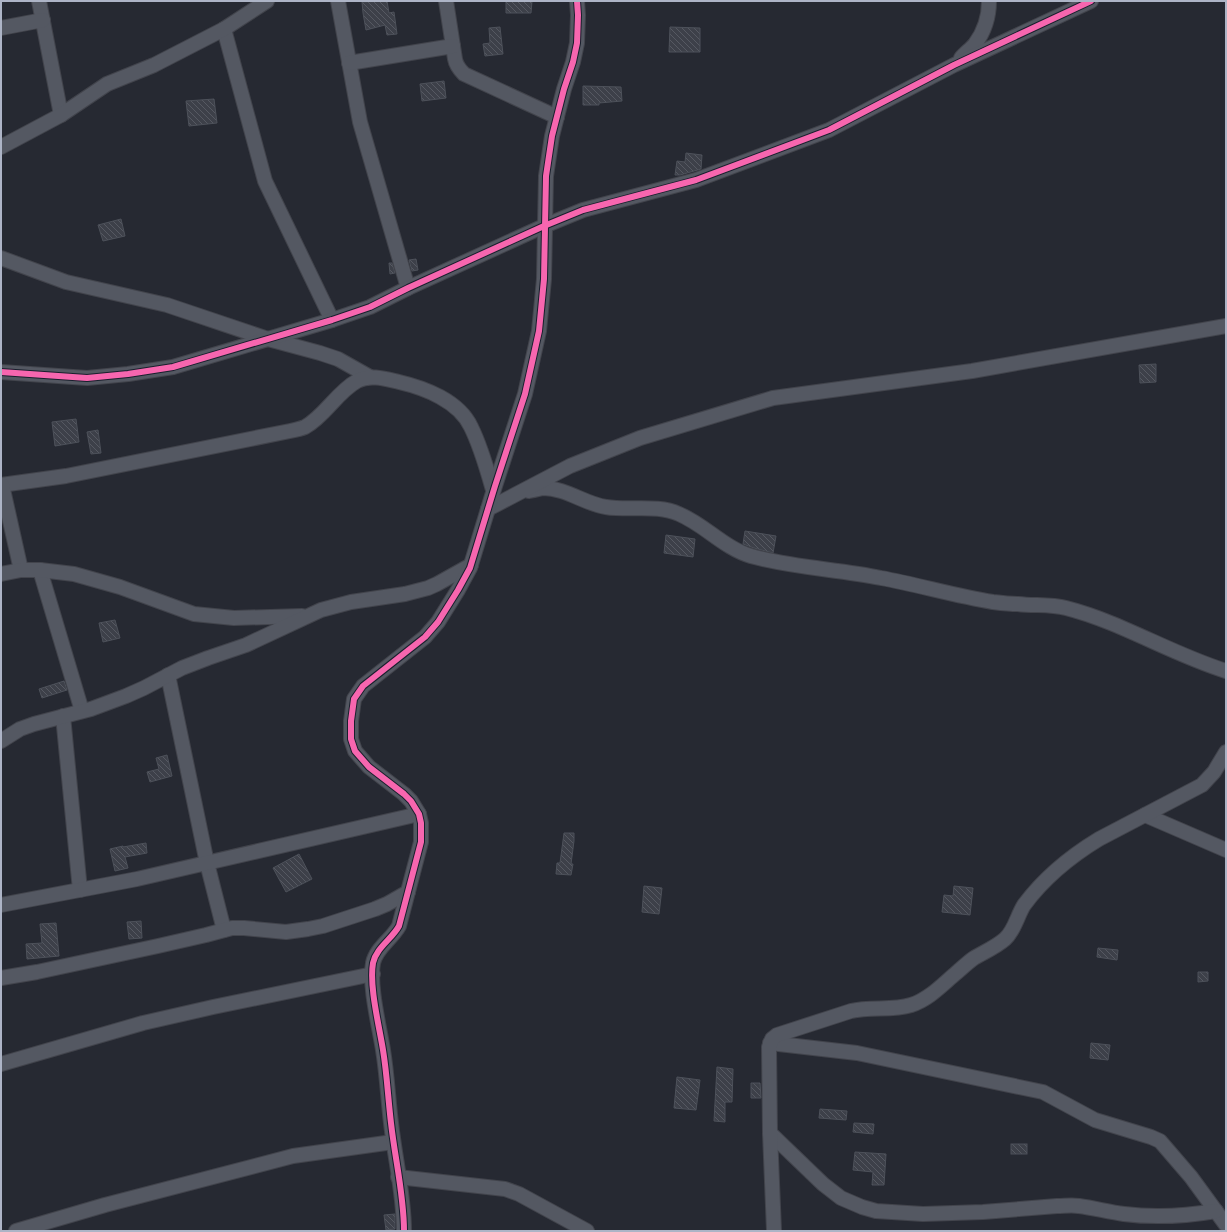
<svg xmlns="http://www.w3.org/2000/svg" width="1227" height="1232" font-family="'Public Sans',sans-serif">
<defs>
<pattern id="building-back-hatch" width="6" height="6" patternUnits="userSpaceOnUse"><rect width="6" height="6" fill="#3d4049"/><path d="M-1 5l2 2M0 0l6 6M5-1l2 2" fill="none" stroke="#565962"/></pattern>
</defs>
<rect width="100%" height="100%" fill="#262932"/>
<g fill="url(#building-back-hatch)" stroke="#4d515a">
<path d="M387,1L389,13L394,12L397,34L387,35L385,25L366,30L363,13L362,2Z"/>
<path d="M506,1H532L531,13H506Z"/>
<path d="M500,27L503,54L485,56L483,44L490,43L489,28Z"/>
<path d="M670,27L700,28V52H669Z"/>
<path d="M444,81L446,98L422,101L420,84Z"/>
<path d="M583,86L621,87L622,101L599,103V105H583Z"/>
<path d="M214,99L217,123L189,126L186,101Z"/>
<path d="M686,153L702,155L701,169L680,175H675L677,161L685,162Z"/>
<path d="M121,219L125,236L103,241L98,225Z"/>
<path d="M416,259L418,270L412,271L409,260Z"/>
<path d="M389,263H392L395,273L390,274Z"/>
<path d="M1156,364V382L1140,383L1139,365Z"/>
<path d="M76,419L79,442L55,446L52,422Z"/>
<path d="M98,430L101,453L91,454L87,432Z"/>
<path d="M745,531L776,536L773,553L754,548L743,544Z"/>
<path d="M666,535L695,539L693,557L664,553Z"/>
<path d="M115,620L120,638L103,642L99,623Z"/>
<path d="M64,681L67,690L42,698L39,689Z"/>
<path d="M167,755L172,776L150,782L147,772L159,769L156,758Z"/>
<path d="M564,833H574V841L571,864H573L571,875L556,874L557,863H560Z"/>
<path d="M146,843L147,853L125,857L128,868L115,871L110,849L123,846V847Z"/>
<path d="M299,854L312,879L286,892L273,868Z"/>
<path d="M644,886L662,888L659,914L642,912Z"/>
<path d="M954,886L973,888L970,915L942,912L944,895L953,896Z"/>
<path d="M141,921L142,938L129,939L127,922Z"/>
<path d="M56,923L59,956L27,959L26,944L42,943L40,924Z"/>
<path d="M1098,948L1118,950L1117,960L1097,957Z"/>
<path d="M1198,972H1208V981L1198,982Z"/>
<path d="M1091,1043L1110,1045L1108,1060L1090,1058Z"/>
<path d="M717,1067L733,1069L732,1102H725V1122L714,1121Z"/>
<path d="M677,1077L700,1080L696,1110L674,1108Z"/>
<path d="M751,1083H760L761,1098H751Z"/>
<path d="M820,1109L847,1111L846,1120L819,1118Z"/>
<path d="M854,1123L874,1124L873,1134L853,1132Z"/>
<rect x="1011" y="1144" width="16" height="10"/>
<path d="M855,1152L886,1154L884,1185H872L873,1172L853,1170Z"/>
<path d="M395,1214V1229L386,1230L384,1215Z"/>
</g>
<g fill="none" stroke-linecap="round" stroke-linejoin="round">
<g stroke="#42444c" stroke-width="16">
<g id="minor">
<path d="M39,1L61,115"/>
<path d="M338,1L360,122L408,288"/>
<path d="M446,1L455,59C456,65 459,69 464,74L557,117"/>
<path d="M1,28L43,20"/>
<path d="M224,29L265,181L332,320"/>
<path d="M961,58C965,53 971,49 975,44C984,32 989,16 989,1"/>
<path d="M349,63L453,46"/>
<path d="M1,147L61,115L107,84L154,65L224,29L267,1"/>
<path d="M1,258L66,282L167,305L268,339L320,353L338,359L370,377"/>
<path d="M1,372L87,378L128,374L173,367L332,320L370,307L408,288L544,226L583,210L696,180L829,130L954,65L1091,1"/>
<path d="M1,485L66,476L290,431C295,430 300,429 305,427C325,416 337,392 357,381C370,374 386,379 399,382C425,388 459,401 471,427C481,447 487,469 493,490"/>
<path d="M2,485L21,570"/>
<path d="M529,491C534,490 539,489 543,488C566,488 585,504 606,507C630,511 657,504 679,514C705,525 724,548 751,556C794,568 838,569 881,578C919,585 955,596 993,602C1001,603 1010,604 1018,604C1034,606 1050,604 1066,608C1121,622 1171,654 1226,671"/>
<path d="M488,509L570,466L640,438L773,398L972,371L1226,326"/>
<path d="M40,570L82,711"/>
<path d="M1,574L21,570H40L74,574L120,587L194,614L234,618L302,616"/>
<path d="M168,675L207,863L224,930"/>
<path d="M63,716L80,890"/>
<path d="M1,741L20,729L34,724L91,709L126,696L144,688L182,668L208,658L246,645L321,610L351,602L405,594L428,588L437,584L471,565"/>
<path d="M1145,815L1226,850"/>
<path d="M1,905L137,879L419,814"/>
<path d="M1,978L37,972L158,946L206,935L232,928H244L286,932L308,929L323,926L375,909L387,904L408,892"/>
<path d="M770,1043L857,1053L1043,1092L1095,1120L1151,1137L1160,1141L1191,1177L1226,1225"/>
<path d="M1,1064L143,1023L213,1007L373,974"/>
<path d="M770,1133L823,1184L841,1198L862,1207L876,1211L923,1214L983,1212L1057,1206C1064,1206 1072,1205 1079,1206C1094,1208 1109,1212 1124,1214C1155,1218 1186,1216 1216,1211"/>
<path d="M398,1177L505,1189L519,1194L587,1231"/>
<path d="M16,1231L105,1205L293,1156L393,1142"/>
<path d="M404,1231C404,1195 395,1159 391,1123C388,1098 387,1074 383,1050C379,1025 369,986 373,963C376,948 392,939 399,926L421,842V823L419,814L411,801L404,794L369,767L355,751L351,739V721L354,699L363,686L425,637L438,622L458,590L470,568L495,486L525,394L539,331L544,279L546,176L552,136L564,89L573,62L577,43L578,15L577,1"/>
<path d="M774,1231L770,1133L769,1047L772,1039L777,1035L851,1011C870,1006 892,1011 911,1005C928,1000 942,985 955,974C961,969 967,963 974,958C984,952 996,947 1005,939C1015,930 1017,916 1024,905C1044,878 1071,856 1099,839L1202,785L1214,772L1226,752"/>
</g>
</g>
<use href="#minor" stroke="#545862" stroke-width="14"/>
<g stroke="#191f2d" stroke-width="8">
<g id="cycleway">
<path d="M1,372L87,378L128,374L173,367L332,320L370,307L408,288L544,226L583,210L696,180L829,130L954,65L1091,1"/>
<path d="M404,1231C404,1195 395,1159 391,1123C388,1098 387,1074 383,1050C379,1025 369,986 373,963C376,948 392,939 399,926L421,842V823L419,814L411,801L404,794L369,767L355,751L351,739V721L354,699L363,686L425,637L438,622L458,590L470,568L495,486L525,394L539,331L544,279L546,176L552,136L564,89L573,62L577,43L578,15L577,1"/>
</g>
</g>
<use href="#cycleway" stroke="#f766af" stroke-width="6"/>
</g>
<rect width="1227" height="1232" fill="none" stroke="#adb4c6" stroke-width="4"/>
</svg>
